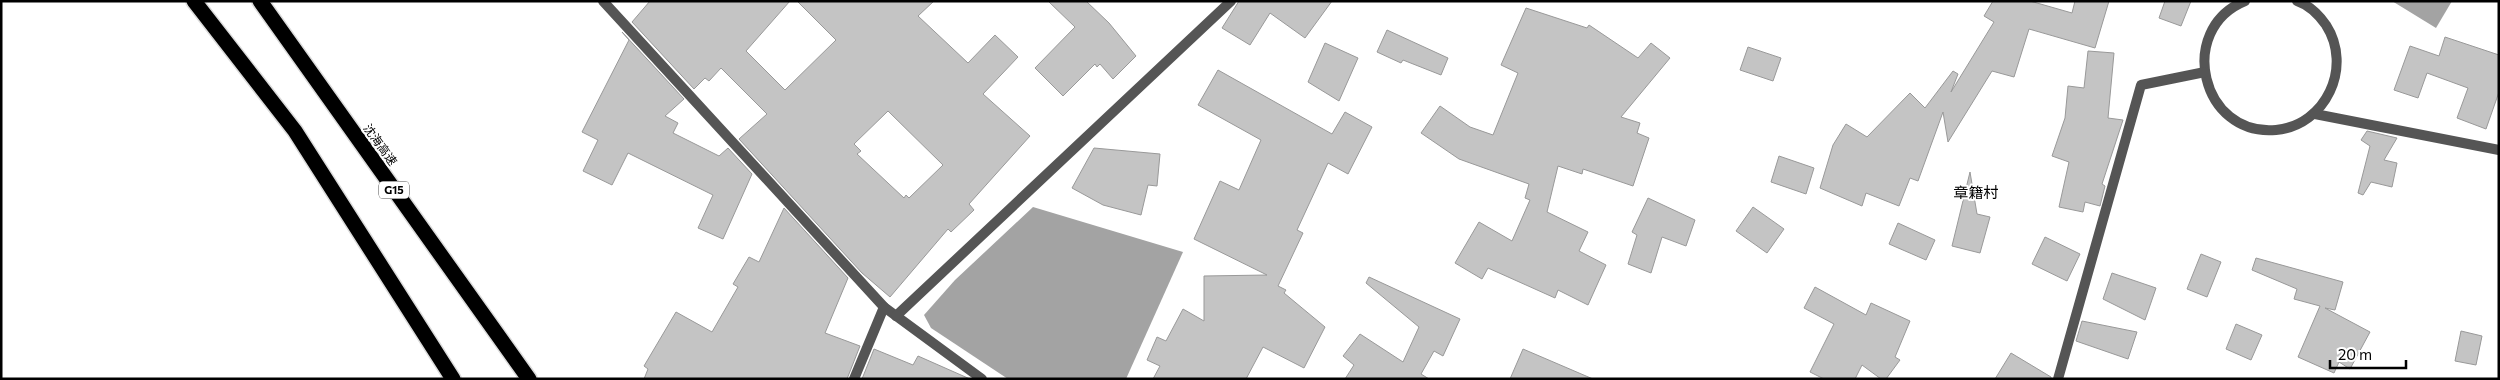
<svg xmlns="http://www.w3.org/2000/svg" width="2500" height="380" font-family="Commissioner,'Noto Sans SC',sans-serif">
<rect width="100%" height="100%" fill="#fff"/>
<g fill="#a3a3a3">
<path d="M2392,1H2452L2436,28Z"/>
<path d="M1033,207L1183,252L1126,379H1008L931,328L924,315L955,280Z"/>
</g>
<g fill="#c4c4c4" stroke="#999" fill-rule="evenodd">
<path d="M650,1H790L746,51L785,90L836,40L797,1H934L918,16L968,63L995,35L1018,57L983,94L1030,136L969,204L974,210L951,232L948,229L890,297L862,273L739,139L767,114L721,68L709,81L705,78L694,89L632,22ZM888,111L943,165L909,198L906,195L904,198L857,154L861,151L854,144Z"/>
<path d="M1048,1H1086L1109,23L1136,56L1113,79L1100,64L1097,67L1095,64L1063,96L1035,68L1075,27Z"/>
<path d="M1239,1H1332L1305,38L1270,13L1250,45L1222,28Z"/>
<path d="M1993,1H2030L2072,13L2075,1H2109L2095,48L2029,29L2014,77L1992,71L1948,142L1943,112L1918,181L1910,178L1899,206L1866,193L1862,206L1820,188L1833,145L1846,124L1867,137L1910,93L1925,108L1953,71L1958,74L1951,92L1994,22L1984,16Z"/>
<path d="M2165,1H2191L2181,26L2159,18Z"/>
<path d="M1526,8L1587,28L1589,25L1638,58L1651,43L1670,58L1621,117L1640,123L1637,133L1649,138L1633,186L1583,169L1582,174L1558,166L1547,212L1588,232L1579,251L1606,265L1588,305L1558,290L1555,298L1488,268L1482,279L1455,263L1479,222L1512,241L1530,200L1525,198L1529,184L1459,159L1421,133L1440,106L1470,127L1493,135L1518,73L1501,65Z"/>
<path d="M1387,30L1448,58L1441,75L1403,60L1401,63L1377,52Z"/>
<path d="M622,32L684,99L665,116L678,123L673,133L719,156L728,148L752,174L723,239L698,228L713,195L628,153L612,185L583,171L598,140L582,132L629,40Z"/>
<path d="M2445,37L2499,55V92L2486,129L2457,118L2468,88L2427,73L2418,98L2394,90L2410,46L2439,56Z"/>
<path d="M1325,43L1358,58L1339,101L1308,82Z"/>
<path d="M1748,47L1781,58L1773,81L1740,70Z"/>
<path d="M2088,51L2114,53L2108,118L2123,120L2102,184L2105,186L2100,206L2085,202L2083,212L2059,207L2069,162L2052,156L2065,118L2068,86L2084,88Z"/>
<path d="M1218,70L1332,134L1345,112L1372,127L1348,174L1328,163L1297,230L1303,233L1278,286L1286,290L1284,293L1325,327L1304,368L1263,347L1246,379H1153L1160,366L1147,360L1157,337L1166,341L1183,309L1204,321V276L1267,275L1194,239L1220,181L1239,190L1261,140L1198,105Z"/>
<path d="M2367,131L2397,138L2384,160L2397,163L2392,187L2371,182L2363,195L2358,193L2370,146L2361,140Z"/>
<path d="M1094,148L1160,154L1157,186L1148,185L1141,215L1103,205L1072,188Z"/>
<path d="M1779,156L1814,168L1806,194L1771,182Z"/>
<path d="M1970,172L1977,214L1990,217L1980,253L1952,246Z"/>
<path d="M1648,198L1695,220L1686,246L1662,237L1651,273L1628,264L1637,235L1632,232Z"/>
<path d="M1753,207L1784,229L1767,253L1736,231Z"/>
<path d="M784,208L848,278L825,333L860,346L847,379H644L648,369L644,366L676,312L712,332L738,287L733,284L749,257L759,262Z"/>
<path d="M1898,223L1935,240L1926,260L1889,244Z"/>
<path d="M2045,237L2080,254L2067,281L2032,264Z"/>
<path d="M2201,254L2221,262L2207,297L2187,289Z"/>
<path d="M2256,258L2343,282L2335,310L2325,308L2370,332L2350,369L2339,362L2334,373L2298,357L2320,306L2294,299L2297,289L2252,270Z"/>
<path d="M2112,273L2156,288L2145,320L2103,299Z"/>
<path d="M1369,277L1460,319L1443,356L1434,351L1421,374L1429,379H1345L1354,365L1343,356L1360,334L1403,362L1419,327L1366,283Z"/>
<path d="M1815,287L1866,315L1871,303L1910,321L1895,357L1900,360L1886,379H1881L1862,365L1855,379H1824L1810,372L1834,324L1804,308Z"/>
<path d="M2082,321L2137,332L2128,359L2076,341Z"/>
<path d="M2236,324L2262,335L2251,360L2226,349Z"/>
<path d="M2461,331L2482,336L2476,365L2455,361Z"/>
<path d="M874,349L913,365L918,356L970,379H862Z"/>
<path d="M1523,349L1593,379H1510Z"/>
<path d="M2011,353L2051,377V379H1995Z"/>
</g>
<g fill="none" stroke-linecap="round" stroke-linejoin="round">
<g stroke="#dbdbdb" stroke-width="18">
<g id="motorway">
<path d="M194,1L295,131L453,379"/>
<path d="M260,1L529,379"/>
</g>
</g>
<g stroke="#555" stroke-width="10">
<path d="M603,1L884,307L854,379"/>
<path d="M2245,1C2176,29 2201,137 2276,130C2326,125 2353,67 2326,25C2319,15 2309,5 2297,1"/>
<path d="M2315,114L2499,150"/>
<path d="M884,307L982,379"/>
<path d="M896,316L1231,1"/>
<path d="M2058,379L2141,85L2205,72"/>
</g>
<use href="#motorway" stroke="#000" stroke-width="15"/>
</g>
<g text-anchor="middle" stroke-width="4" stroke-linejoin="round" paint-order="stroke">
<rect fill="#fff" stroke="#4c4c4c" stroke-width="1" x="379" y="181.5" width="30" height="17" rx="4"/>
<g font-size="11" font-weight="bold" fill="#000">
<text x="394" y="194">G15</text>
</g>
<g font-size="12" fill="#000" stroke="#fff">
<text transform="translate(380 145) rotate(54)" y="4">沈海高速</text>
</g>
<g font-size="15" fill="#000" stroke="#fff">
<text x="1976" y="198">章籍村</text>
</g>
</g>
<rect width="2500" height="380" fill="none" stroke="#000000" stroke-width="5"/>
<path d="M2330 360v8h76v-8" fill="none" stroke="#000000" stroke-width="2.5"/>
<text x="2338" y="360" font-size="15" fill="#000000" stroke="#ffffff" stroke-width="4" paint-order="stroke">20 m</text>
</svg>
